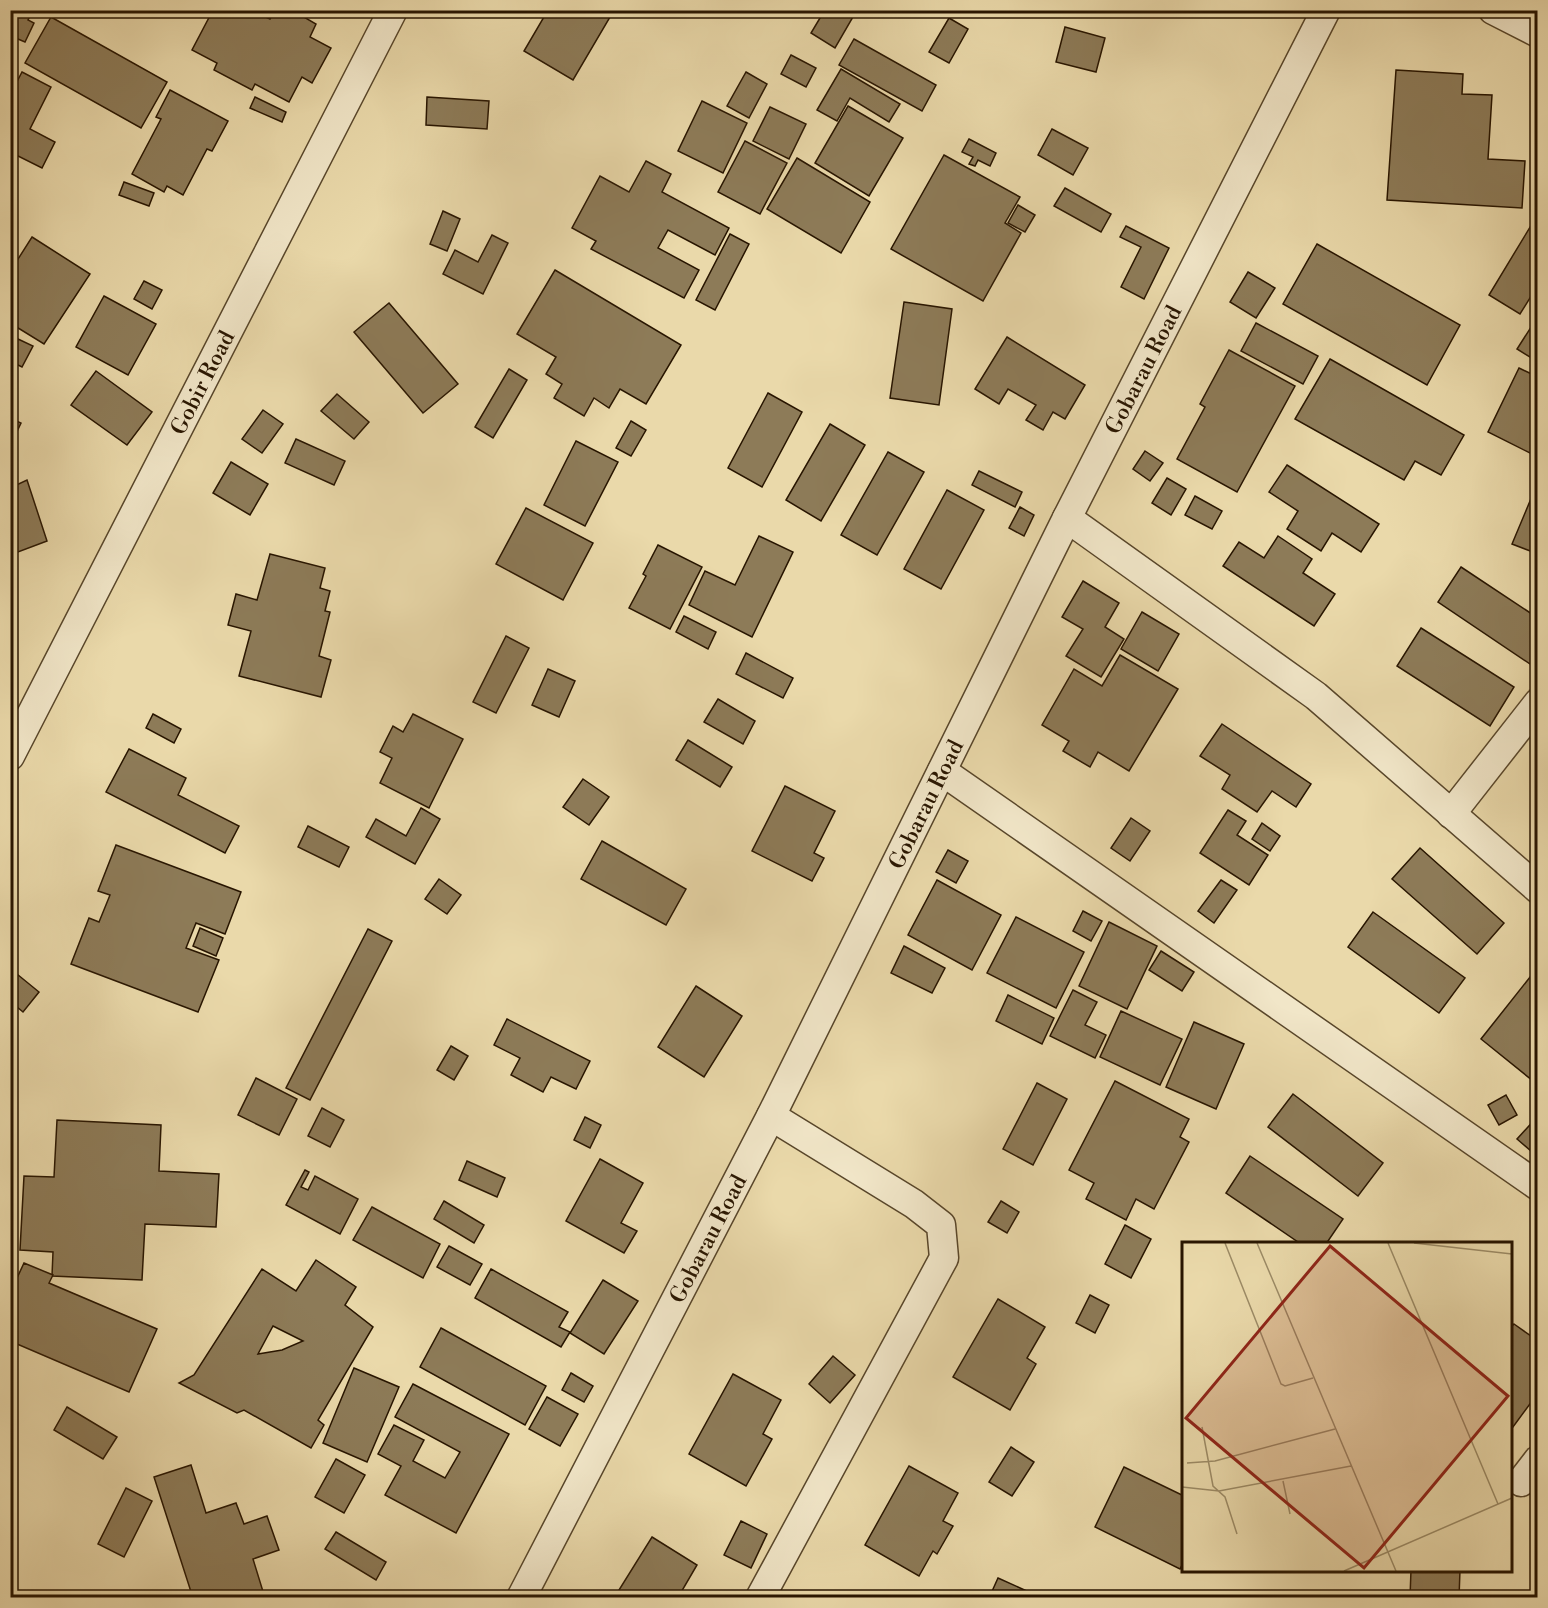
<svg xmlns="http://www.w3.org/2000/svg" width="1548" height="1608" font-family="'Libre Bodoni',serif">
<rect width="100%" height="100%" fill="#ead9aa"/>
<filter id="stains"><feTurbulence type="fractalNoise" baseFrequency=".00333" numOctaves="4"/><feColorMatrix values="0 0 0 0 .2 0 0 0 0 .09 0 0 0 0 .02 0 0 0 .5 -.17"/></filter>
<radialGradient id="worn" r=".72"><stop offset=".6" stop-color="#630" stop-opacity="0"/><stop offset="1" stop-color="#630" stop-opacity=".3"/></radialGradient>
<g fill="#8d7b58" stroke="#281500" stroke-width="1.5" fill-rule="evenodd">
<path d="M10,10H33L28,20L34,23L25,42L18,39L10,54Z"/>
<path d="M213,10H250L270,19L275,10H292L316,24L310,37L331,48L312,83L302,77L289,102L255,84L252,90L214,70L217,63L192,50Z"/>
<path d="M548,10L613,12L573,80L524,51Z"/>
<path d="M820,10H857L835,48L811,33L823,13Z"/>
<path d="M1060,10H1106V16Z"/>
<path d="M51,17L167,82L141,128L25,63Z"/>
<path d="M949,18L968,29L949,63L929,52Z"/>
<path d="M1065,27L1105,38L1096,72L1056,62Z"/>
<path d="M854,39L936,85L922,111L839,65Z"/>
<path d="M791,55L816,68L806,87L781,74Z"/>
<path d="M841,69L900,104L889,122L850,98L837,121L817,110Z"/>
<path d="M1396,70L1463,74L1462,94L1492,95L1488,159L1525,161L1522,208L1387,200Z"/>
<path d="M22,72L51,87L30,129L55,142L42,168L10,152V95Z"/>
<path d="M746,72L767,84L749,118L727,106Z"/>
<path d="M170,90L228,121L212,151L207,149L183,195L167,186L164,192L132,174L161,119L156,117Z"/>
<path d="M255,97L286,112L282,122L250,108Z"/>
<path d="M427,97L489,101L487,129L426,125Z"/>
<path d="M702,101L747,123L723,173L678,151Z"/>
<path d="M848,106L903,138L869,196L815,163Z"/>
<path d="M770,107L806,124L789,159L753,141Z"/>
<path d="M1052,129L1088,148L1073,175L1038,155Z"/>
<path d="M969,139L996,153L990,166L978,160L975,166L969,164L973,157L962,152Z"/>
<path d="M745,141L787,163L760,214L718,192Z"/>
<path d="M944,155L1020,197L1005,223L1021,233L983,301L891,249Z"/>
<path d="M797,158L870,202L841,253L767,209Z"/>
<path d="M646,161L671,174L662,192L729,228L715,255L668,230L658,248L699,270L684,298L591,249L596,241L572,228L600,176L629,192Z"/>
<path d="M124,182L154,193L149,206L119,195Z"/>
<path d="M1065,188L1111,214L1101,232L1054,206Z"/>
<path d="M1018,205L1035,215L1025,232L1008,223Z"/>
<path d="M443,211L460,219L447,251L430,244Z"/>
<path d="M1538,214V285L1520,314L1489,295Z"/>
<path d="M1126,226L1169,248L1144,299L1121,287L1141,247L1120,237Z"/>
<path d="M730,234L749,244L715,310L696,300Z"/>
<path d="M492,235L508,243L483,294L443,274L455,250L478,262Z"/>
<path d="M32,237L90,274L44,344L10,323V265L13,267Z"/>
<path d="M1317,244L1460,325L1427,385L1283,304Z"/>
<path d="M555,270L681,345L646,404L620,389L609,408L594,398L584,416L554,398L562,384L546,374L556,357L517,334Z"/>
<path d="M1248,272L1275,288L1256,318L1230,302Z"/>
<path d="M144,281L162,290L152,309L134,299Z"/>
<path d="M104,296L156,324L128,375L76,347Z"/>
<path d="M904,302L952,309L939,405L890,398Z"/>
<path d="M389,303L458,384L423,413L354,332Z"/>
<path d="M1535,321L1538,323V362L1517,349Z"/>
<path d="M1256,323L1318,356L1303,384L1241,351Z"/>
<path d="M1007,337L1085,385L1065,419L1053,412L1043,430L1026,420L1036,405L1008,389L999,404L975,389Z"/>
<path d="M18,339L33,346L22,367L10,361V353Z"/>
<path d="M1229,350L1295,386L1237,492L1177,459L1205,407L1200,404Z"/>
<path d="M1330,359L1464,435L1441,475L1415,461L1404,480L1295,419Z"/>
<path d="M1519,368L1538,377V447L1534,455L1488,432Z"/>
<path d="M509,369L527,380L493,438L475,427Z"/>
<path d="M96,371L152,412L127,445L71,405Z"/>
<path d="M768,393L802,412L762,487L728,468Z"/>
<path d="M337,394L369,422L354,439L321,411Z"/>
<path d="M263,410L283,424L262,453L242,439Z"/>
<path d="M10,418L21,423L10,446Z"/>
<path d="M631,421L646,430L631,456L616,448Z"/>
<path d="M830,424L865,445L821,521L786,500Z"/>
<path d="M296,439L345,461L334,485L285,463Z"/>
<path d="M576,441L618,462L585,526L544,505Z"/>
<path d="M1145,451L1163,463L1150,481L1133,469Z"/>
<path d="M888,452L924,472L877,555L841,535Z"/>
<path d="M231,462L268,484L250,515L213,493Z"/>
<path d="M1287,465L1379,524L1361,552L1332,533L1321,551L1287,529L1298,511L1269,492Z"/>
<path d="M979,471L1022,492L1015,507L972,485Z"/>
<path d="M1167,478L1186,489L1171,515L1152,503Z"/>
<path d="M27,480L47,541L10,555V488Z"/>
<path d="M1538,482V554L1512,544Z"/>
<path d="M947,490L984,510L941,589L904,569Z"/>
<path d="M1195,496L1222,511L1212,529L1185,515Z"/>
<path d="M1020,507L1034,515L1024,536L1009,528Z"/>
<path d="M526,508L593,543L563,600L496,564Z"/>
<path d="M759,536L793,552L752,637L689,605L705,571L735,585Z"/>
<path d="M1278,536L1312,559L1303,573L1335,594L1314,626L1223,566L1239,542L1264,558Z"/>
<path d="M658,545L702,567L670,629L629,608L646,576L643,574Z"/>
<path d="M270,554L325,568L320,588L330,591L325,611L330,612L319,656L331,660L321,697L239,676L251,631L228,625L236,594L257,600Z"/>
<path d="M1461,567L1538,618V659L1533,666L1438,602Z"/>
<path d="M1083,581L1119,603L1105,627L1124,639L1101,677L1066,656L1083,629L1062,617Z"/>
<path d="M1142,612L1179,634L1158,671L1121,649Z"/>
<path d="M684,616L716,632L708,649L676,632Z"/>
<path d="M1421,628L1514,687L1490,726L1397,666Z"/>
<path d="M506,636L529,648L496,713L473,702Z"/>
<path d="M746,653L793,678L783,698L736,674Z"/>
<path d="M1120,655L1178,689L1129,771L1098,752L1090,767L1063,751L1069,741L1042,725L1074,669L1102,686Z"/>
<path d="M548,669L575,681L559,717L532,705Z"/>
<path d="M718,699L755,721L743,744L704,722Z"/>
<path d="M153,714L181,729L174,743L146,728Z"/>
<path d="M413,714L463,739L429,808L380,783L392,758L380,752L393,726L403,732Z"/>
<path d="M1222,724L1311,784L1296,807L1272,791L1257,812L1222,789L1230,775L1200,756Z"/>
<path d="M688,740L732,767L720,787L676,760Z"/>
<path d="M129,749L186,778L178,795L239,826L225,853L106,792Z"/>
<path d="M583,779L609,797L589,825L563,807Z"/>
<path d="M785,786L835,811L814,853L824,858L812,881L752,851Z"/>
<path d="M421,808L440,819L415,864L366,837L376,819L406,836Z"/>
<path d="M1228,810L1246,821L1237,835L1268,855L1249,885L1200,853Z"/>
<path d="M1131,818L1150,831L1130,861L1111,848Z"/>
<path d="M1262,823L1280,836L1270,851L1252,839Z"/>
<path d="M308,826L349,847L339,867L298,847Z"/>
<path d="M602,841L686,889L666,925L581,879Z"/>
<path d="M116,845L241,892L225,934L196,923L186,948L219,960L198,1012L71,964L89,918L99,922L110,895L98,891Z"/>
<path d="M1420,848L1504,923L1477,954L1392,879Z"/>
<path d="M948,850L968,861L956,883L936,872Z"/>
<path d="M439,879L461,895L447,914L425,899Z"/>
<path d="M937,880L1001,915L972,970L908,935Z"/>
<path d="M1221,880L1237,890L1214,923L1198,911Z"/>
<path d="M1083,911L1102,921L1091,941L1073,931Z"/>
<path d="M1373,912L1465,978L1439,1013L1348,947Z"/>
<path d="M1016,917L1084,952L1056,1008L987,973Z"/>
<path d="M1109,922L1157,946L1127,1009L1079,986Z"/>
<path d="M200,928L223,938L216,956L193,946Z"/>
<path d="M368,929L392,941L310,1100L286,1088Z"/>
<path d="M904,946L945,968L932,993L891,973Z"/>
<path d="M1161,951L1194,972L1182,991L1149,970Z"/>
<path d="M1538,967V1085L1481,1039Z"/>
<path d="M12,970L39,992L23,1012L10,1001Z"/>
<path d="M696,986L742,1016L704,1077L658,1047Z"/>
<path d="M1073,990L1097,1002L1085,1025L1106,1035L1095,1058L1050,1036Z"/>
<path d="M1008,995L1054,1018L1042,1044L996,1021Z"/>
<path d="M1121,1011L1182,1039L1160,1085L1100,1057Z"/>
<path d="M507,1019L590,1061L576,1089L551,1077L543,1092L511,1075L520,1058L494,1045Z"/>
<path d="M1194,1022L1244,1044L1216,1109L1166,1087Z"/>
<path d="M451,1046L468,1056L454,1080L437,1070Z"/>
<path d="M256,1078L297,1099L279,1135L238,1115Z"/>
<path d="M1115,1081L1189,1119L1180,1137L1189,1142L1154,1209L1136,1199L1126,1220L1086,1199L1094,1183L1069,1170Z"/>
<path d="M1037,1083L1067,1099L1033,1165L1003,1149Z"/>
<path d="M1293,1094L1383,1163L1358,1196L1268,1127Z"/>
<path d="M1506,1095L1517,1115L1499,1125L1488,1105Z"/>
<path d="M322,1108L344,1120L330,1147L308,1136Z"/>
<path d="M1538,1116V1157L1517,1139Z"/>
<path d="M585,1117L601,1125L590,1148L574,1140Z"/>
<path d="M57,1120L161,1125L159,1171L219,1174L216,1227L145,1224L142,1280L52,1276L53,1252L20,1250L24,1176L54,1177Z"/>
<path d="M1250,1156L1343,1219L1326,1244H1301L1226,1193Z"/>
<path d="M600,1159L643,1183L621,1223L637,1231L624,1253L566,1221Z"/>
<path d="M467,1161L505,1178L497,1197L459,1180Z"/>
<path d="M305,1170L309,1172L301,1187L308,1190L315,1176L358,1199L340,1234L286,1205Z"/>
<path d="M444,1201L484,1225L474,1243L434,1219Z"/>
<path d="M1001,1201L1019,1212L1007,1233L988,1222Z"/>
<path d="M372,1207L440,1244L423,1278L353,1240Z"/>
<path d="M1125,1225L1151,1239L1131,1278L1105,1264Z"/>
<path d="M449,1246L482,1264L470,1285L437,1267Z"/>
<path d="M316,1260L356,1287L345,1305L373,1327L318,1420L324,1425L311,1448L244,1410L237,1413L179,1383L194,1375L262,1269L296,1291ZM273,1326L303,1341L282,1350L258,1354Z"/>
<path d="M24,1263L53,1275L49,1283L157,1329L129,1392L10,1341V1293Z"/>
<path d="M491,1269L568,1312L559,1327L570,1332L561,1347L475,1298Z"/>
<path d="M603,1280L638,1301L604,1354L570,1333Z"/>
<path d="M1090,1295L1109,1305L1095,1333L1076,1323Z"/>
<path d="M998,1299L1045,1327L1027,1358L1036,1364L1010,1410L953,1377Z"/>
<path d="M1514,1324L1538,1341V1393L1510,1431V1328Z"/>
<path d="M441,1328L546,1386L525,1425L420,1367Z"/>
<path d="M833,1356L855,1375L830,1403L809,1384Z"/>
<path d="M354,1368L399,1387L367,1462L323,1443Z"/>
<path d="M571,1373L593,1386L584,1402L562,1390Z"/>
<path d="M733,1374L781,1400L763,1434L772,1439L746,1486L689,1454Z"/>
<path d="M413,1384L509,1434L456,1533L385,1495L401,1466L378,1454L394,1425L424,1440L413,1461L445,1478L460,1452L395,1417Z"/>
<path d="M547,1397L578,1414L560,1446L529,1429Z"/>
<path d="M67,1407L117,1437L103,1459L54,1430Z"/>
<path d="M1011,1447L1034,1462L1012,1496L989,1482Z"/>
<path d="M336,1459L365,1475L344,1513L315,1497Z"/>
<path d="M191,1465L206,1513L236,1503L244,1524L267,1516L279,1550L253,1559L265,1598H193L154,1477Z"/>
<path d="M909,1466L958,1493L943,1521L953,1526L937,1554L933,1551L919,1576L865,1545Z"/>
<path d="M1124,1467L1184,1496V1561L1180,1569L1095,1527Z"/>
<path d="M126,1488L152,1501L124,1557L98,1544Z"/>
<path d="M741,1521L767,1534L751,1568L724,1555Z"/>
<path d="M336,1532L386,1562L376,1580L325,1549Z"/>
<path d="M652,1537L697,1565L680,1594L686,1598H614Z"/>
<path d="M1411,1570H1460L1459,1598H1410Z"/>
<path d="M998,1578L1038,1596L1037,1598H989Z"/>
</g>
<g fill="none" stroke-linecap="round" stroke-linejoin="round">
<g stroke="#58462a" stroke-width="31">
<g id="minor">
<path d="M1493,10L1538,33"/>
<path d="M1067,518L1316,696L1538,889"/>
<path id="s1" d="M10,756L393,10"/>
<path d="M942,771L1538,1186"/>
<path d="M1451,814L1538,703"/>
<path d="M1521,1482L1538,1460"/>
<path id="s2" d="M521,1598L771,1116L1067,518L1326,10"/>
<path d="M760,1598L944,1258L941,1225L914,1204L771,1116"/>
</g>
</g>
<use href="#minor" stroke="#f1e6c8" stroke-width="28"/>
</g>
<g text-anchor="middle" stroke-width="4.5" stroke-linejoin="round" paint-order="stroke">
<g font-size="22" fill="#281500" stroke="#f1e6c8">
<text dy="8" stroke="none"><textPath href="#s2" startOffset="1377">Gobarau Road</textPath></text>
<text dy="8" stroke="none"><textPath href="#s1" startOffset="420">Gobir Road</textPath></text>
<text dy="8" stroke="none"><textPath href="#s2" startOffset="891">Gobarau Road</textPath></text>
<text dy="8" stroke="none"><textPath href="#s2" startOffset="405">Gobarau Road</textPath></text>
</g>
</g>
<g transform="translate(1182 1242)">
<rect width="330" height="330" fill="#ead9aa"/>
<path fill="none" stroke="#9c8b66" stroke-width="1.5" d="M43,1L99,142L103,144L131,136M75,1L214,329M206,1L316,262M232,1L330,12M20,185L31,244L43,255L55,292M5,221L33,219L153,187M101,239L108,272M0,245L37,249L169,224M162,329L330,256"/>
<path fill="#8f2418" fill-opacity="0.15" stroke="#8f2418" stroke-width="3" d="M148,4L326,154L182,326L4,176Z"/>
<rect width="330" height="330" fill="none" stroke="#281500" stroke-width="3"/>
</g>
<rect width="1548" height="1608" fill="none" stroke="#ead9aa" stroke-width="36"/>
<rect x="12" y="12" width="1524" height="1584" fill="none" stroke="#281500" stroke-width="3"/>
<rect x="18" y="18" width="1512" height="1572" fill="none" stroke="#281500" stroke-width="1.5"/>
<rect width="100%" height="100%" filter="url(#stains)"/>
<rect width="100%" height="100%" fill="url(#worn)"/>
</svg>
